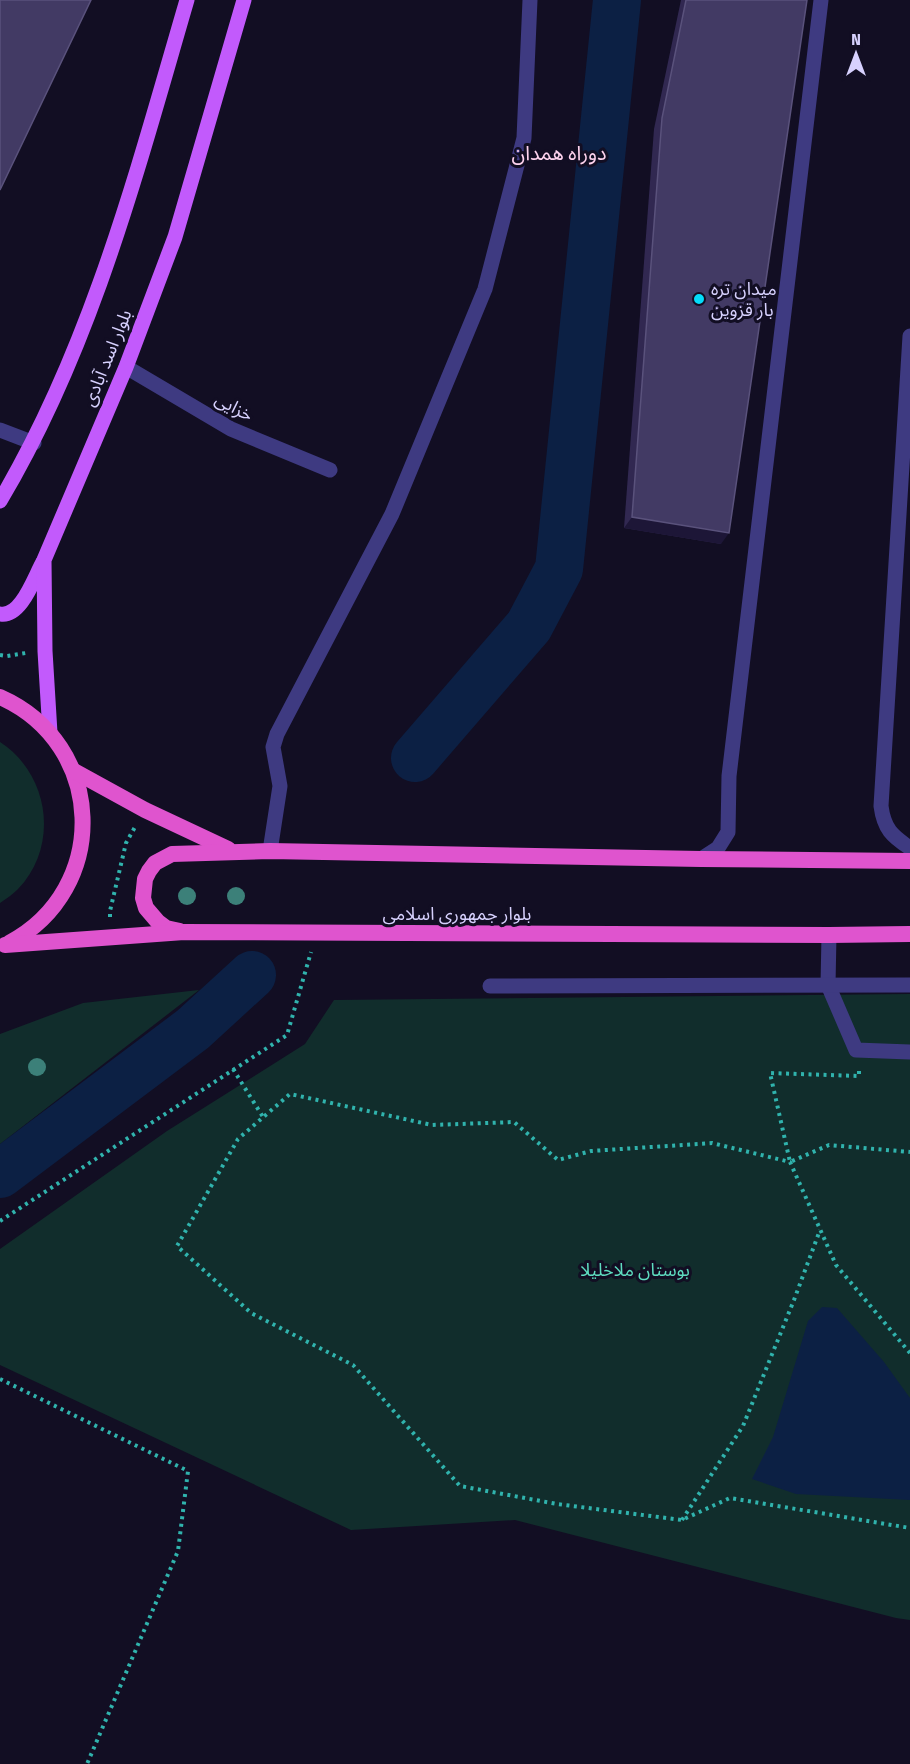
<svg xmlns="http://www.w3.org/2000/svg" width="910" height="1764" font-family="'Fira Sans Condensed','Noto Sans Arabic',sans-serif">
<rect width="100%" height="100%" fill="#120e23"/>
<g fill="#112d2c">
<path d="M0,742C49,774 60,845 18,889C13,894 6,899 0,903Z"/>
<path d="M199,990L0,1144V1034L83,1003Z"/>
<path d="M910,994V1620L896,1618L515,1520L351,1530L0,1365V1249L167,1131L305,1044L334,1000Z"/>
</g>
<path fill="#0c2044" d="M822,1307L837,1308L884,1362L910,1398V1500L796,1494L752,1479L773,1437L808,1321Z"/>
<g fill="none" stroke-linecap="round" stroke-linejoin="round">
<g stroke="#0c2044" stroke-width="48">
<path d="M415,758L529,626L559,569L617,0"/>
<path d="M0,1174L193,1029L252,975"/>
</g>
<g stroke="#30b3ad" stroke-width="4" stroke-dasharray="3 4.5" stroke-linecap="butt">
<path d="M0,655L7,656L26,653"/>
<path d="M110,917V911L126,843L135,827"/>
<path d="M233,1069L263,1117"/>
<path d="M859,1071V1076L770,1073L790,1162L829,1145L910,1152"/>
<path d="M0,1221L287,1035L311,952"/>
<path d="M910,1353L836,1265L790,1162L712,1143L591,1151L558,1160L514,1122L432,1125L290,1094L238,1139L177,1246L251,1313L353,1365L460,1486L557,1504L682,1520L730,1498L910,1528"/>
<path d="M0,1379L188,1471L178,1551L87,1764"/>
<path d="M682,1520L743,1426L794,1300L820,1230"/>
</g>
<g stroke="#3e3a81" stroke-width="15">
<path d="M910,336L881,806C884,829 892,836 910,848"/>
<path d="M270,851L280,786L273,747L277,734L392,514L485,289L524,138L530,0"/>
<path d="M701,859L718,848L728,832L729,776L821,0"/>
<path d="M829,935L828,985L856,1050L910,1052"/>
<path d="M490,986L910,985"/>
</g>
<g stroke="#3e3a81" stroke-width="15">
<path d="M126,367L231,429L330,470"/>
<path d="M0,430L34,443"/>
</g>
<g stroke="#c25afc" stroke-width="15">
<path d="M0,501C92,346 137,171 187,0"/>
<path d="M0,614C21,618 34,578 43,562"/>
<path d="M50,733L45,651L44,560L126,367L175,237L244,0"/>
</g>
<g stroke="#df54ce" stroke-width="16">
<path d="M0,697C106,744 111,889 9,943"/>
<path d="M74,771L145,810L228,849"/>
<path d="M180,931L166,928L158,922L146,908L143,898L145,879L149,871L155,863L172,854L270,851L701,859L910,861"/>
<path d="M5,945L184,932L829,935L910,934"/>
</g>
</g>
<g fill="#3c8079">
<circle cx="187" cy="896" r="9"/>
<circle cx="236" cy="896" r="9"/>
<circle cx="37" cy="1067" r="9"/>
</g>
<path fill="#312851" d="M681,0H807L721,544L624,528L654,129Z"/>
<path fill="#1d1637" d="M632,517L729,533L721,544L624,528Z"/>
<g fill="#423a64" stroke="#5a527c" stroke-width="1.5">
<path d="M0,0H91L0,190Z"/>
<path d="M686,0H807L729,533L632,517L662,118Z"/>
</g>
<circle fill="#04dbf8" stroke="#120e23" stroke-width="2" cx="699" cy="299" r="6"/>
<g text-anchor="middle" stroke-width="6" stroke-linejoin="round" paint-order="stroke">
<g font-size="18" fill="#d7d1fe" stroke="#120e23" text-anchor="start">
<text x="711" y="295">میدان تره<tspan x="711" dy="21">بار قزوین</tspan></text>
</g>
<g font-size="18" fill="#d7d1fe" stroke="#120e23">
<text transform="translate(107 358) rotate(-68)" y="6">بلوار اسد آبادی</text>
<text transform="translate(234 407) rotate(28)" y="6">خزایی</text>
<text x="457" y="920">بلوار جمهوری اسلامی</text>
</g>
<g font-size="18" fill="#5eddc0" stroke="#120e23">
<text x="635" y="1276">بوستان ملاخلیلا</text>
</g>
<g font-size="20" fill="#fed3ee" stroke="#120e23">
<text x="559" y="160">دوراه همدان</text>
</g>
</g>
<g transform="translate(856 54)" stroke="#120e23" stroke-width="4.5" paint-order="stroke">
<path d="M0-4.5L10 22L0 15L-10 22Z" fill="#d7d1fe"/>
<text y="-9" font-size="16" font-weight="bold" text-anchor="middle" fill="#d7d1fe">N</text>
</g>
</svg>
